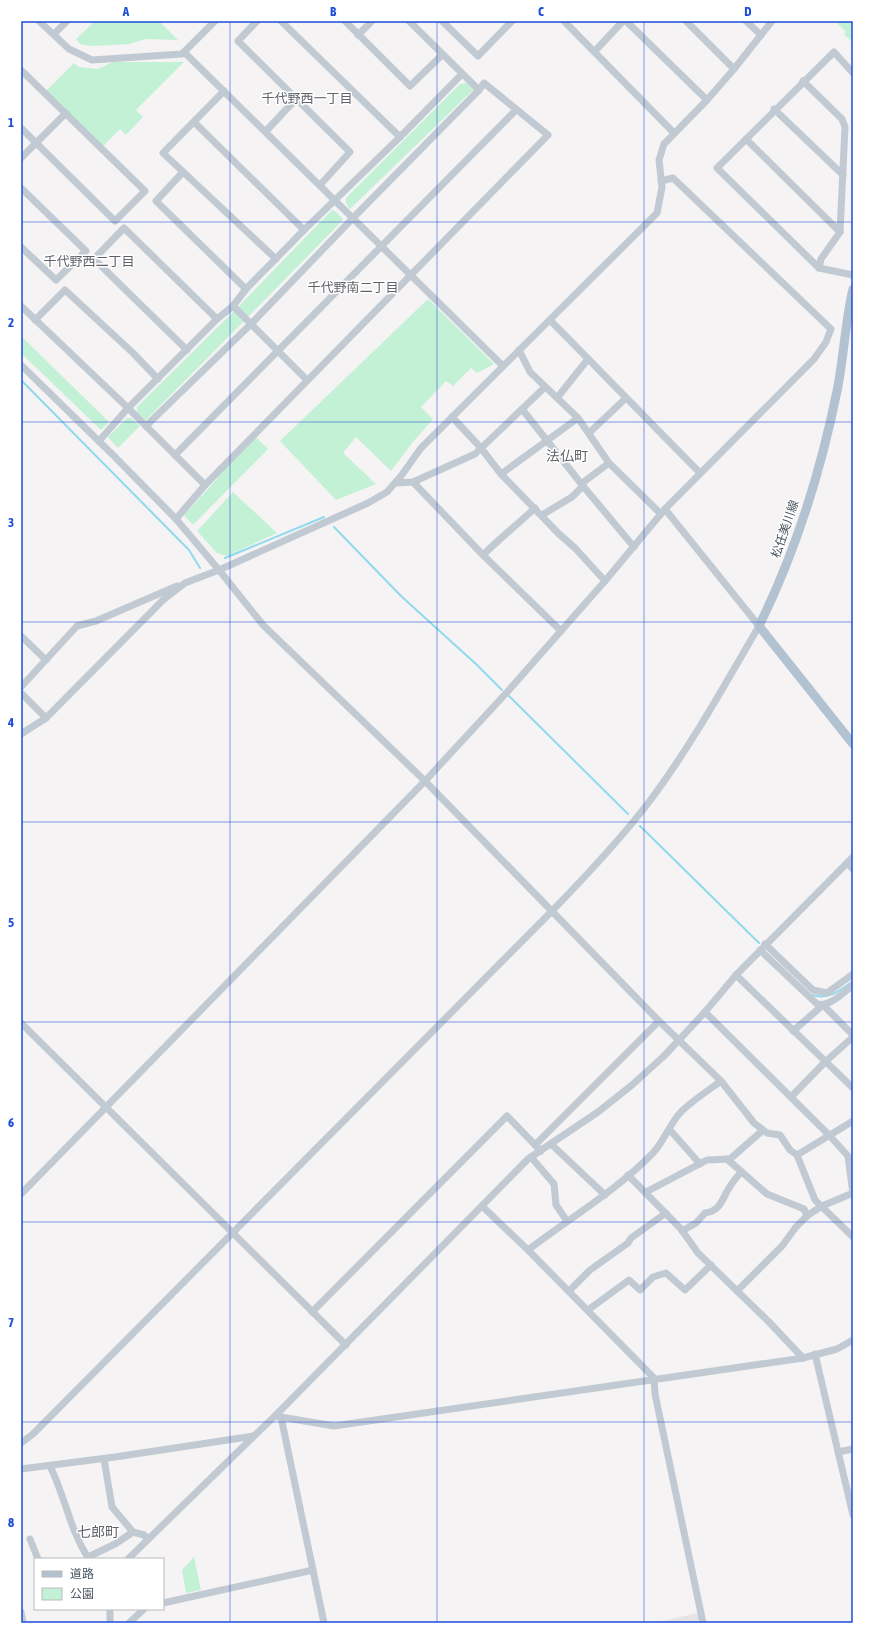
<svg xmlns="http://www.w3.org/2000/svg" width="874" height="1644" font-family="'Asap Condensed','Noto Sans JP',sans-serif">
<rect width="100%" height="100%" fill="#f5f3f3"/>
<path fill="#e6e4e5" d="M698,1613L700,1623H653Z"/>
<g fill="#c3f1d5">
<path d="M95,21H159L178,40L145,39L130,44L92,46L80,44L76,39Z"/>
<path d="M835,21H853V43L844,34L846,32Z"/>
<path d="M113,62H184L136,110L143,117L126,135L120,129L103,146L46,91L74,63L79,67L98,69Z"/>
<path d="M466,83L474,89L350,209L346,203V198L460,84Z"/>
<path d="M332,210L335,211L343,219L342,221L248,317L238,307Z"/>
<path d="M428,299L494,364L477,373L471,368L453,386L446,381L421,407L433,419L412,443L391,471L356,437L343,453L376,484L336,500L280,441Z"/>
<path d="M234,311L244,321L146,420L144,419L137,412V407Z"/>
<path d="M21,336L109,422L101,430L21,353Z"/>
<path d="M127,418H131L140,426L118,448L108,437Z"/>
<path d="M255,436L268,449L193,525L184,515L217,479L221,472Z"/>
<path d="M233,492L277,533L227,556L217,553L197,531Z"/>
<path d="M194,1557L201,1590L186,1593L182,1570Z"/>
</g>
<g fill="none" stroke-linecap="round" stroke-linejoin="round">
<g stroke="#90daee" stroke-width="2">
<path d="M21,380L189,550L200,568"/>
<path d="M334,527L401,596L477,665L502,690"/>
<path d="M225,558L324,517"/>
<path d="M509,696L628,814"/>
<path d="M640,826L759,943"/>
<path d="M812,995C829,1000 839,991 853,981"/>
</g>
<g stroke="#c1cad2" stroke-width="7">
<path d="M39,21L69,49L92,60L182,54L215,21"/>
<path d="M257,21L238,41L350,152L320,185"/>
<path d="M281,21L400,137"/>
<path d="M345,21L410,86L442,55"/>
<path d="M409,21L479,90"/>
<path d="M442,21L478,56L512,21"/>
<path d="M564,21L674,133"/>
<path d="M626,21L707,100"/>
<path d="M686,21L734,69"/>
<path d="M746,21L761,35"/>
<path d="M772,21L734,69L707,100L664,144L659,160L662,187L657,213L421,448L401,476L387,492L368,503L219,570L263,625L425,781L659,1021L721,1081L754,1123L767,1133L780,1135L790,1150L797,1155L815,1200L853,1237"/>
<path d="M54,34L67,21"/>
<path d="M358,35L372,21"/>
<path d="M595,51L623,21"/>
<path d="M184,52L503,366"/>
<path d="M21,70L145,191L115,221L21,128"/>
<path d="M853,73L834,52L717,168L819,268L853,275"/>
<path d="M803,81L842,119L845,127L840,232L821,259L819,268"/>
<path d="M224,91L163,153L276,259"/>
<path d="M774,109L843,175"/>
<path d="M194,122L304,230"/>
<path d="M266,131L297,98"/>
<path d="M746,139L840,232"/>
<path d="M21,158L66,113"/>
<path d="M183,172L156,201L246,289"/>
<path d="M21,188L86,251L56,280L21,247"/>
<path d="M21,306L128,408L205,485"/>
<path d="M233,306L307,380"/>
<path d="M35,320L65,290L133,353L158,379"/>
<path d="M550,320L700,473"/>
<path d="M187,350L94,259L124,228L217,319"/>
<path d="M519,350L530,372L578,418L609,463L661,514"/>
<path d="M21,365L112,454L176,519L219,570L185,583L163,600L46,718L21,734"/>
<path d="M557,398L588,359"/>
<path d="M522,409L583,486L634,547"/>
<path d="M452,417L481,448L501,474L559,534L575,548L605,581"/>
<path d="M146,426L251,324L353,218L479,90L484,83L548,135L205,485L176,519"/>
<path d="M589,433L626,398"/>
<path d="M99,441L128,408L217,319L233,306L246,289L304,230L400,137L462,74"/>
<path d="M175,455L516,110"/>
<path d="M501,474L578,418"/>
<path d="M413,482L483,555L561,631"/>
<path d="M396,483L413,482L475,454L545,387"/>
<path d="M581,484L609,463"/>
<path d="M542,515L572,497L583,486"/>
<path d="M483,555C500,538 518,524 535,508"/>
<path d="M21,636L46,660"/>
<path d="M21,687L77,626L96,621L177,586"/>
<path d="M21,693L46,718"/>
<path d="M847,863L853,869"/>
<path d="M765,944L813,990L827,993L853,974"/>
<path d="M760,950L817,1004C830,1007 843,993 853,985"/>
<path d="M736,975L853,1088"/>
<path d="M705,1012L829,1135L848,1156L853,1194"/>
<path d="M21,1023L346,1345"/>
<path d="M793,1031L823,1005L853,1035"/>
<path d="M791,1097L825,1062L853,1037"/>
<path d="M670,1130L700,1164"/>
<path d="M551,1144L605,1195"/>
<path d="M535,1145L659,1021"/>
<path d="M797,1155L853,1121"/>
<path d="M531,1157L554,1184L556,1205L567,1221"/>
<path d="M727,1159L767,1194L804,1209L807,1216"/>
<path d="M628,1175L681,1229L698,1253L769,1322L803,1358"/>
<path d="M646,1192L707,1160L730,1159L762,1131"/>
<path d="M21,1194L425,781L509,690L605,581L665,509L814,359L826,342L831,329L673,178L661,181"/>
<path d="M482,1206L528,1250L654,1378L655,1394L703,1623"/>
<path d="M682,1231L696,1223L705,1213C722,1211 722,1197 731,1185C734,1180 738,1176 741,1172"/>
<path d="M528,1250C570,1218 616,1191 653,1153C664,1141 670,1124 680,1113C690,1102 709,1090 721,1081"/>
<path d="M569,1291L590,1270L628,1243L631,1238L666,1213"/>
<path d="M737,1291L782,1246L796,1227L808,1215L822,1206L853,1193"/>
<path d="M588,1310L629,1280L640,1290L653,1277L666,1273L685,1290L711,1265"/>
<path d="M312,1312L507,1116L541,1151"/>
<path d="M815,1354L853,1515"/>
<path d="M275,1416L528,1159L598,1112L632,1085L664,1056L705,1012L736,975L853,857"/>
<path d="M281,1417L324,1623"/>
<path d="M21,1443L33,1434L552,911C586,876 620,840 649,802C691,746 724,686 759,626L665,509"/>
<path d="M838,1452L853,1449"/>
<path d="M104,1459L112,1507L133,1532L144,1535L148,1539"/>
<path d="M50,1466C65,1496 70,1531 89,1559"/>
<path d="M21,1469L115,1457L254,1436L275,1416L334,1426L803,1358L837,1349L853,1340"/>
<path d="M30,1539L38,1559"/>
<path d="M88,1557L115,1544L133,1532"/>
<path d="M128,1559L254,1436"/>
<path d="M163,1603L313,1570"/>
<path d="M110,1609V1623"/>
<path d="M21,1612L23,1623"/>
<path d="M129,1623L144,1609"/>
</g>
<path stroke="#b3c2d1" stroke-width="9" d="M853,289C845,322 844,357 837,391C821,470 795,553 759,626L853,744"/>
</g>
<path fill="none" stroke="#1d4ed8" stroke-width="1" stroke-opacity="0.55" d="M230,21V1623M437,21V1623M644,21V1623M21,222H853M21,422H853M21,622H853M21,822H853M21,1022H853M21,1222H853M21,1422H853"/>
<g text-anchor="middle" stroke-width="3" stroke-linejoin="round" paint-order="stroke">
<g font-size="12" fill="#4a5661" stroke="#fff">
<text transform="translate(785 529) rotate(-71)" y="4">松任美川線</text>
</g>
<g font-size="13" fill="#5f6368" stroke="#fff">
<text x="307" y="103">千代野西一丁目</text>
<text x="89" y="266">千代野西二丁目</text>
<text x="353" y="292">千代野南二丁目</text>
</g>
<g font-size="14" fill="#5f6368" stroke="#fff">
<text x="567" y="461">法仏町</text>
<text x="98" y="1537">七郎町</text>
</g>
</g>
<rect width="874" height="1644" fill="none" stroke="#ffffff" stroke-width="44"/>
<rect x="34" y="1558" width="130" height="52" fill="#ffffff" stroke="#b7bbc0"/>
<rect x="42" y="1571" width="20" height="6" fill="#b3c2d1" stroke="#b7bbc0"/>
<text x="70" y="1578" font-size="12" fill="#4a5661">道路</text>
<rect x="42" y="1588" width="20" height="12" fill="#c3f1d5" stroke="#b7bbc0"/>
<text x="70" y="1598" font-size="12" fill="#4a5661">公園</text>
<rect x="22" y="22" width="830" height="1600" fill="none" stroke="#1d4ed8" stroke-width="1.5"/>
<g font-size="13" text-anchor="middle" font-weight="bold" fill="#1d4ed8">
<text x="126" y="16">A</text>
<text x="333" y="16">B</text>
<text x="541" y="16">C</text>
<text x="748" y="16">D</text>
<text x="11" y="127">1</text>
<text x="11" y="327">2</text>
<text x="11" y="527">3</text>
<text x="11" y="727">4</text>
<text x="11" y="927">5</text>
<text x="11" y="1127">6</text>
<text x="11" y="1327">7</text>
<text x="11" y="1527">8</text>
</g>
</svg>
